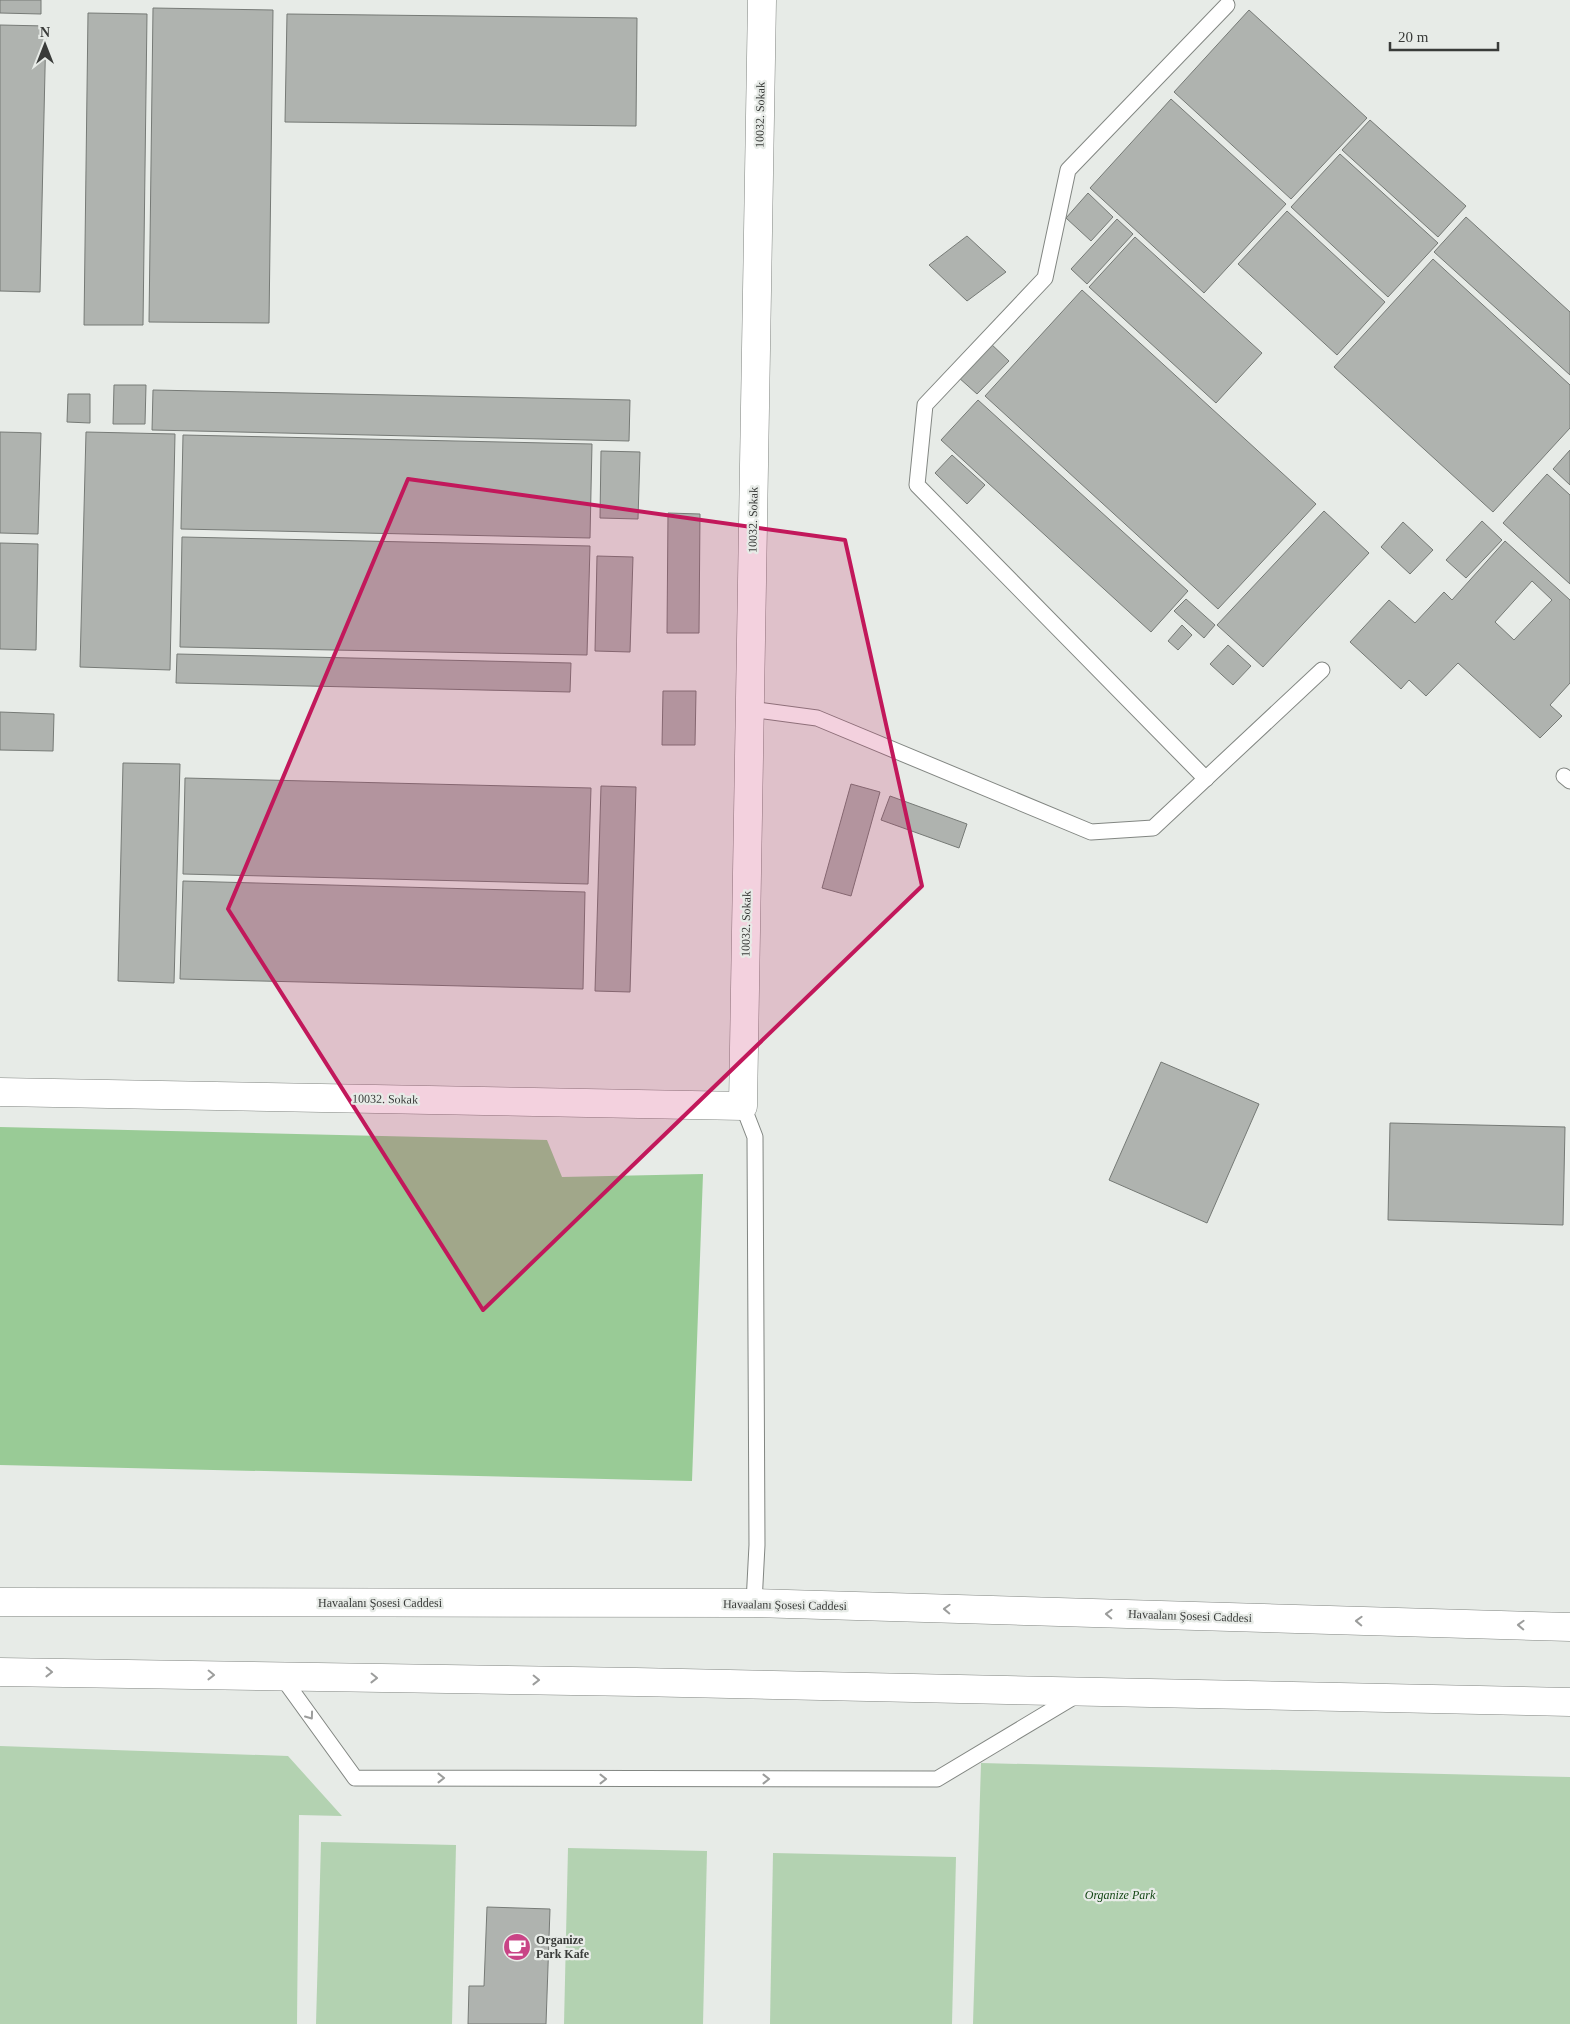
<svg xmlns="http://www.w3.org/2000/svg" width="1570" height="2024" font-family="'Times New Roman',serif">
<rect width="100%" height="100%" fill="#e7ebe7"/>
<g fill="#b3d2b1">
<path d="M0,1746L288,1756L342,1816L299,1815L297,2024H0Z"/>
<path d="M981,1763L1570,1777V2024H973Z"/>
<path d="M321,1842L456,1845L452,2024H316Z"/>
<path d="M568,1848L707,1851L703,2024H564Z"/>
<path d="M773,1853L956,1857L952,2024H770Z"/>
</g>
<path fill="#99cb96" d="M0,1127L547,1140L562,1177L703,1174L692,1481L0,1465Z"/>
<g fill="#afb3af" stroke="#767a76" fill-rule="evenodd">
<path d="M0,0H41V14L0,13Z"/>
<path d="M153,8L273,10L269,323L149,322Z"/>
<path d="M1249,10L1367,118L1291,199L1174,92Z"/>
<path d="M88,13L147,14L143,325H84Z"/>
<path d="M287,14L637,18L636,126L285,122Z"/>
<path d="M0,25L46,26L40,292L0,291Z"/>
<path d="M1171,99L1286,204L1204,293L1090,188Z"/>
<path d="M1370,120L1466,206L1438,237L1342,150Z"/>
<path d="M1340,154L1438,243L1388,297L1291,207Z"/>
<path d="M1088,193L1113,217L1091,241L1066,218Z"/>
<path d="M1287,211L1385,302L1337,355L1238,264Z"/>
<path d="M1466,217L1570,312V375L1434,252Z"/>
<path d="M1117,219L1133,234L1087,284L1071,269Z"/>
<path d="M967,236L1006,272L967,301L929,265Z"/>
<path d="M1135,237L1262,353L1216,403L1089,287Z"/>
<path d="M1433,259L1570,385V428L1493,512L1334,367Z"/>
<path d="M1082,290L1316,504L1218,609L985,396Z"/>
<path d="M989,342L1009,361L977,394L958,377Z"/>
<path d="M114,385H146L145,424H113Z"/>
<path d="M153,390L630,400L629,441L152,430Z"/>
<path d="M68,394H90V423L67,422Z"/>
<path d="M978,400L1188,591L1151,632L941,440Z"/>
<path d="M0,432L41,433L38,534L0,533Z"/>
<path d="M86,432L175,434L170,670L80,667Z"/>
<path d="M183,435L592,444L590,538L181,529Z"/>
<path d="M1570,450V485L1553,469Z"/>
<path d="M601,451L640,452L638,519L600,518Z"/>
<path d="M952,455L985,485L967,504L935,473Z"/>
<path d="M1547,474L1570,495V584L1503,523Z"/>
<path d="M1324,511L1369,553L1263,667L1217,625Z"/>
<path d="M668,513L700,514L699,633H667Z"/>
<path d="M1482,521L1502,540L1466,578L1446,560Z"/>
<path d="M1403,522L1433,550L1410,574L1381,547Z"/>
<path d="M182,537L590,546L587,655L180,647Z"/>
<path d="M1505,541L1570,600V683L1550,705L1562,716L1540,738L1458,663L1426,696L1409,680L1401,689L1350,642L1389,600L1415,623L1444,592L1452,600ZM1532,581L1552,600L1514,640L1495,622Z"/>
<path d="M0,543L38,544L36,650L0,649Z"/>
<path d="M597,556L633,557L630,652L595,651Z"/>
<path d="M1186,599L1215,625L1204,638L1174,611Z"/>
<path d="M1182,625L1192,635L1178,650L1168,641Z"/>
<path d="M1228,645L1251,666L1233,685L1210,664Z"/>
<path d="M177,654L571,663L570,692L176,683Z"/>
<path d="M663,691H696L695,745H662Z"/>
<path d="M0,712L54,714L53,751L0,750Z"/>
<path d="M123,763L180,764L174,983L118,981Z"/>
<path d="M185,778L591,788L588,884L183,874Z"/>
<path d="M851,784L880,792L851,896L822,888Z"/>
<path d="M601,786L636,787L630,992L595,991Z"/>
<path d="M890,796L967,824L959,848L881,820Z"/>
<path d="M183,881L585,892L583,989L180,979Z"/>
<path d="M1161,1062L1259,1104L1207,1223L1109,1180Z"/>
<path d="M1390,1123L1565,1127L1563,1225L1388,1220Z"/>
<path d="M487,1907L550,1909L546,2024H468L469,1986H484Z"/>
</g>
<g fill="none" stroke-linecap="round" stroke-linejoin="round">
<g stroke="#828682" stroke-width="17">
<g id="service">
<path d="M750,709L817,718L1091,832L1153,828L1322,670"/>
<path d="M1564,776L1570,781"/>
<path d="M1206,779L917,485L925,405L1045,278L1068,170L1227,5"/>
<path d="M743,1106L755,1137L757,1545L754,1603"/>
<path d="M282,1677L355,1778L937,1779L1077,1695"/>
</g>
</g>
<g stroke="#828682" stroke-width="29">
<path id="minor" d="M0,1092L743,1106L762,0"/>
</g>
<g stroke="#828682" stroke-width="29">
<g id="tertiary">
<path d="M0,1602L754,1603L1570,1627"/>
<path d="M0,1672L636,1682L1570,1702"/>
</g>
</g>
<use href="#service" stroke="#fff" stroke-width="15"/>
<use href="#minor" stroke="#fff" stroke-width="28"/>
<use href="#tertiary" stroke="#fff" stroke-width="28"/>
</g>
<defs><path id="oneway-chevron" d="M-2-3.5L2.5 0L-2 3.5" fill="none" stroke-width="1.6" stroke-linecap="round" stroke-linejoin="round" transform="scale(1.25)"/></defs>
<g stroke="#9c9d9c">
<use href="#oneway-chevron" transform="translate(947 1609) rotate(-178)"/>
<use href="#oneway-chevron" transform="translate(1109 1614) rotate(-178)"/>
<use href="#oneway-chevron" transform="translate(1359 1621) rotate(-178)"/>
<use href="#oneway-chevron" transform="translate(1521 1625) rotate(-178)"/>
<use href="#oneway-chevron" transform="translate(49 1672) rotate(1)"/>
<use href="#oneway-chevron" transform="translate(211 1675) rotate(1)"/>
<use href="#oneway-chevron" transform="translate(374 1678) rotate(1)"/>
<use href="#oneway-chevron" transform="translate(536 1680) rotate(1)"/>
<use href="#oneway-chevron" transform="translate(310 1716) rotate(54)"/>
<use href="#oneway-chevron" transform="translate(441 1778)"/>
<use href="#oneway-chevron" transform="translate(603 1779)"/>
<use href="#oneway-chevron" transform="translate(766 1779)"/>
</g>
<path fill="#c2185b" fill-opacity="0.2" stroke="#c2185b" stroke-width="4" stroke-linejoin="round" d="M408,479L845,540L922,886L483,1310L228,909Z"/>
<defs>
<g id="cafe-disc" transform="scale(1.4375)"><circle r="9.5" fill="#c94486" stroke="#e7ebe7"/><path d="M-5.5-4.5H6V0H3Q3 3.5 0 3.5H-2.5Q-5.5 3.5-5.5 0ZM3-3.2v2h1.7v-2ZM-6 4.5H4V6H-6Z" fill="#fff"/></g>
</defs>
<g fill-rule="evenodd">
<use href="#cafe-disc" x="517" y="1947"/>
</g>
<g text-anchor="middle" stroke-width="4.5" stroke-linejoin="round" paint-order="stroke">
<g font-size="12" fill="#393b39" stroke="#e7ebe7">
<text transform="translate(760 115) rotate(-89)" y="4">10032. Sokak</text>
<text transform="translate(753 520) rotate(-89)" y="4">10032. Sokak</text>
<text transform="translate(746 924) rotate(-89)" y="4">10032. Sokak</text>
<text transform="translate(385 1099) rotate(1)" y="4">10032. Sokak</text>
<text x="380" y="1607">Havaalanı Şosesi Caddesi</text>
<text transform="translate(785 1605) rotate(1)" y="4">Havaalanı Şosesi Caddesi</text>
<text transform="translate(1190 1616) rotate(2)" y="4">Havaalanı Şosesi Caddesi</text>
</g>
<g font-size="12" font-style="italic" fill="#134614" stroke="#e7ebe7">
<text x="1120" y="1899">Organize Park</text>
</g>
<g font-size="12" font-weight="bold" fill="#393b39" stroke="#e7ebe7" text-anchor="start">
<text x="536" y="1944">Organize<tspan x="536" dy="14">Park Kafe</tspan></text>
</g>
</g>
<g transform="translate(45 45)" stroke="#e7ebe7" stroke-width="4" paint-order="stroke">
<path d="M0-4L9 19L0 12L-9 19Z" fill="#393b39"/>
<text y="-8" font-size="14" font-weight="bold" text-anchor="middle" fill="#393b39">N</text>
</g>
<path d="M1390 42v8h108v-8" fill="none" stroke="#393b39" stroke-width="2.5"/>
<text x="1398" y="42" font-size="15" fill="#393b39" stroke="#e7ebe7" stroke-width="4" paint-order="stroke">20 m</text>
</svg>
